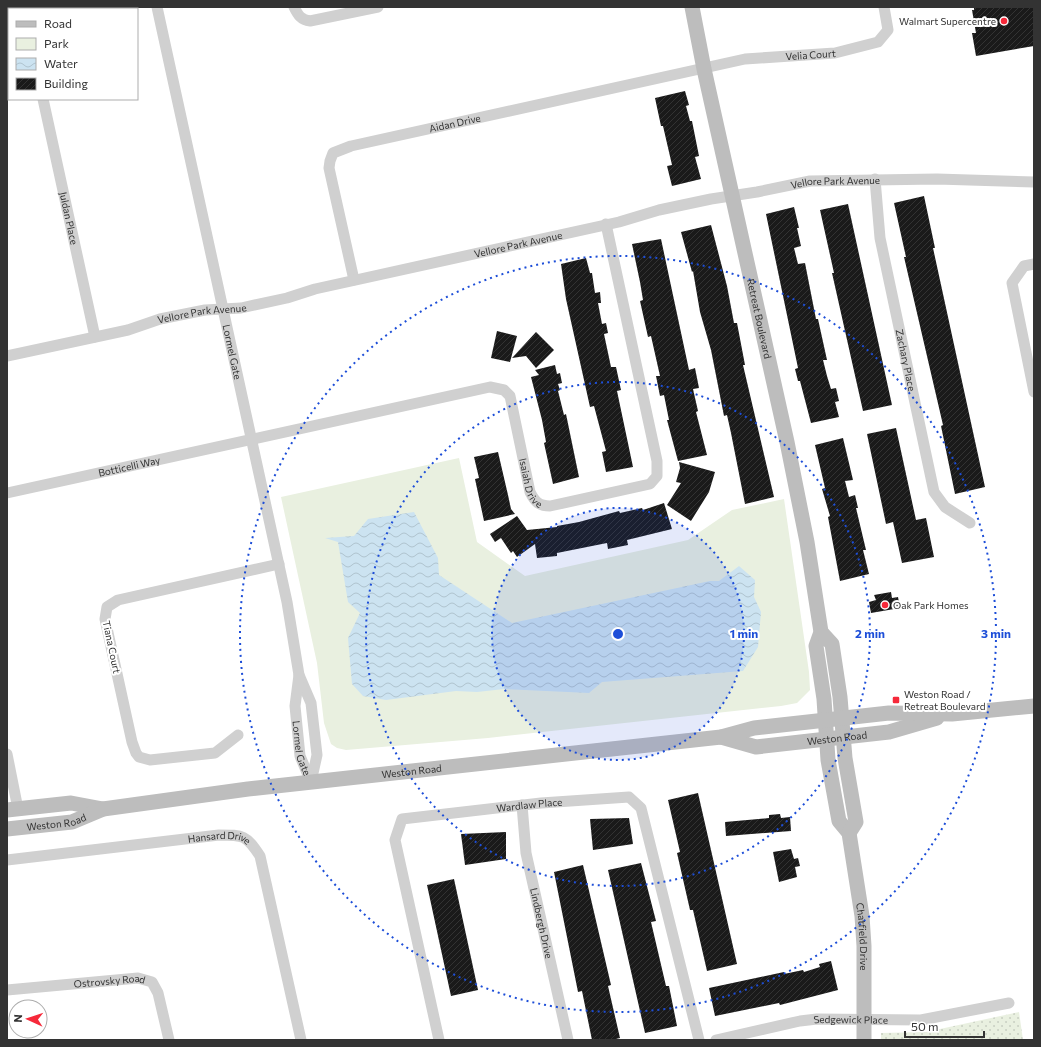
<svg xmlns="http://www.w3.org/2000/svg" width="1041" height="1047" font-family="Commissioner,sans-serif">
<defs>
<pattern id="grass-dots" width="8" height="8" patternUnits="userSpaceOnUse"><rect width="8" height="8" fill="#e9f0e0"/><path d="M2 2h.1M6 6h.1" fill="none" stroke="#c8cec1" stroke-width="1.8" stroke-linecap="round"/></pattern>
<pattern id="water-waves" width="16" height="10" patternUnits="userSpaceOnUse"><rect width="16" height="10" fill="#cce3f1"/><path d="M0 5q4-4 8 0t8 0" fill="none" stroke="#b0c3cf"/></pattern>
<pattern id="building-hatch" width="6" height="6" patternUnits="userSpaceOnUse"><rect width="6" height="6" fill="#1a1a1a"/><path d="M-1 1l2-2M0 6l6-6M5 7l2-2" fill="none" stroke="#333"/></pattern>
</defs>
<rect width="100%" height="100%" fill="#fff"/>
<path fill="url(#grass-dots)" d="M1019,1012L1023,1040H881V1033L926,1032Z"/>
<g fill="#e9f0e0">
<path d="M7,7L9,9V99H15L7,101Z"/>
<path d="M459,458L477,542L525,576L688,540L732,510L784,499L809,672L810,690L797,703L781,706L488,738L346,750L337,748L331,744L324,723L317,663L281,497Z"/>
</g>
<path fill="url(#water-waves)" d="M414,512L438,558L439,575L512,623L710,581H719L739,566L755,580L754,597L761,612L758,647L743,671L602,682L589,693L504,689L477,692L456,691L386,700L363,696L352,684L348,638L360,613L348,602L338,542L325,538L354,536L368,519Z"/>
<g fill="url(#building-hatch)">
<path d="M974,7H1034V46L976,56L972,33H976L972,10H974Z"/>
<path d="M685,91L689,105L686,106L690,121H692L699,156L695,157L701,179L672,186L667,166L672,165L663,126H661L655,98Z"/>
<path d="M924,196L935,248H933L985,487L955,494L941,426L943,425L904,257H906L894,203Z"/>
<path d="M848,204L892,405L863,411L832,273H834L820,210Z"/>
<path d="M794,207L799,228H797L801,246L794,248L798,264L805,263L816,319H818L827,360H823L827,376L831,389L836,388L839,401L835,402L839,417L811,423L800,381H798L795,369L798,368L766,214Z"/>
<path d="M711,225L727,286L734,323H737L745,365H743L774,497L745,504L731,433L727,415L724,416L711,350L700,312L693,271L692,272L681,232Z"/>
<path d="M661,239L689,370L695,368L699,388L693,389L698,411L696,412L707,455L678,461L667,420H669L664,395L660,396L656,376H660L651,336L648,337L640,301L643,300L640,282L632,244Z"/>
<path d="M586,258L590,273H592L595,293L600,292L601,303H598L602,324L606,323L608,333L604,334L611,367H616L621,390L617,391L633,467L606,472L602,452L606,451L594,406L590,407L566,299L561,264Z"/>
<path d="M497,331L517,336L510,362L491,358Z"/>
<path d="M536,332L554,350L536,368L526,356L512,358Z"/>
<path d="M555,365L557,374L560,373L562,383L558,384L560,390L558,391L564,415L566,414L579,477L553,484L544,443L546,442L542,420L531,377L539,375L535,370Z"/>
<path d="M896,428L916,520L926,518L934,557L902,563L893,522L886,524L867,434Z"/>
<path d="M843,438L853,480L845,481L849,497L855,495L858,508H856L866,550H863L869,574L840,581L828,517L830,516L822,489L825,488L815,445Z"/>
<path d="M498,452L508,495L511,509L515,514L484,521L475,479L479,478L474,457Z"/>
<path d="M679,462L715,472L709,492L691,521L667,505L681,483L676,482L680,468Z"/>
<path d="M664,503L672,529L627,540L628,545L608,549L607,543L557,553V556L537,558L535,544L517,557L513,551L511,553L501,538L495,542L490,534L517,516L527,530L557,527V526L579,522L619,511L620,513L642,508L643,510Z"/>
<path d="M891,592L892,598L898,597L900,608L871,613L869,602L876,600L874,595Z"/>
<path d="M698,793L737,964L707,971L693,910H690L677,853L680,852L668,800Z"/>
<path d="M780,814L781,818L790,817L791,831L726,836L725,822L769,818V815Z"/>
<path d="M629,818L633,844L593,850L590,819Z"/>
<path d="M506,832V859L465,865L461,834Z"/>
<path d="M791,849L794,859L798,858L800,866L795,867L797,877L779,882L773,852Z"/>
<path d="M641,863L656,921L651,922L666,986H669L677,1026L645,1033L608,870Z"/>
<path d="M583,865L611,985L608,986L620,1038L612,1040H592L582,991L578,992L554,872Z"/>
<path d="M454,879L478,990L451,996L427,885Z"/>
<path d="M831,961L838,990L780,1005L779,1003L715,1016L709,988L784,972V974L803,970L804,972L820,967L819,964Z"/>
</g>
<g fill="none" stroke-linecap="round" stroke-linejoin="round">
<g stroke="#d0d0d0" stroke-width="11">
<path d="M23,7V9"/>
<path id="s1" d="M157,7L287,602L299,675L311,703L317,755L311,782"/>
<path d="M294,7C298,15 301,20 310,21L378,7"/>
<path id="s2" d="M43,99L95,337"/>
<path id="s3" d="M875,179L880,238L934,492L945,507L970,523"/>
<path d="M1034,264L1024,266L1012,283L1034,392"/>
<path id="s4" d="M354,280L329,168L330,161L333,153L351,146L745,59L835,53L878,42L888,30L884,7"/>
<path id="s5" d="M7,356L128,330L160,319L205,310L241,308L287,298L315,289L619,222L659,210L711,199L757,192L810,181L937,179L1034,182"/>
<path id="s6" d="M7,493L490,387L504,390L510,396L530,492C535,502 539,506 550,506L650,484L657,476V461L606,224"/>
<path id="s7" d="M299,675L295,706L300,756L311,782"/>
<path d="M238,735L215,753L150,760L139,757L136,753L132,742L105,619L107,607L118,600L279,564"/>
<path d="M7,754L18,809"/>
<path id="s8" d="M522,805L526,853L568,1040"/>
<path id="s9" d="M7,860L219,835C244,835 246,835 260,856L301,1040"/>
<path id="s10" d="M7,990L138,978L152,982L158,993L169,1040"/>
<path id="s11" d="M439,1040L395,840L402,819L541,803L629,797L641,808L699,1040"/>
<path id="s12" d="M716,1040L800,1021L817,1019L921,1020L1009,1003"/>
</g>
<g stroke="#bdbdbd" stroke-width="15">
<path id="s13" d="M692,7L704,69L787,442L807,542L821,632L816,646L824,699L828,760L839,821L849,833L862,916L864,946V1040"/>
<path d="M821,632L832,644L840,697L845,758L856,822L849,833"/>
<path id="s14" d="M721,737L756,747L889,732L937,718"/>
<path d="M7,810L71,803L103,809"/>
<path id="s15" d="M7,829L72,822L103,809L248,789L721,737L754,728L889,713L952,714L1034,706"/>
</g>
</g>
<circle cx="618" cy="634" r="126" fill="#1d4ed8" fill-opacity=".12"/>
<g fill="none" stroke="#1d4ed8" stroke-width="2" stroke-dasharray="2 4">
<circle cx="618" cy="634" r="126"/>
<circle cx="618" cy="634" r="252"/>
<circle cx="618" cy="634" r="378"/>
</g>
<g fill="#f6293a" stroke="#fff" stroke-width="1.5">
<circle cx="1004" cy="21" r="4"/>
<circle cx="885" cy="605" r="4"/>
<rect x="892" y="696" width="8" height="8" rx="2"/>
</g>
<g text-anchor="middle" stroke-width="4" stroke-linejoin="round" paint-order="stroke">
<g font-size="10" fill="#333" stroke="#fff" text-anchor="start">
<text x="996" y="25" text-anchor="end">Walmart Supercentre</text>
<text x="893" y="609">Oak Park Homes</text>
<text x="904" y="698">Weston Road /<tspan x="904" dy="12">Retreat Boulevard</tspan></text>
</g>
<g font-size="10" fill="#333" stroke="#fff">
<text dy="4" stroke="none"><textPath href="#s4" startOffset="619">Velia Court</textPath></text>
<text dy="4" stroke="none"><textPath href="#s4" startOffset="256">Aidan Drive</textPath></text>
<text dy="4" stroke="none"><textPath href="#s5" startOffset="848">Vellore Park Avenue</textPath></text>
<text dy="4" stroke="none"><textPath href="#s2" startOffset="122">Juldan Place</textPath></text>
<text dy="4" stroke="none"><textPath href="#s5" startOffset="524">Vellore Park Avenue</textPath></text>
<text dy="4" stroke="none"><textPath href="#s5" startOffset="200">Vellore Park Avenue</textPath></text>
<text dy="4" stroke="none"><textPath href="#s13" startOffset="319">Retreat Boulevard</textPath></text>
<text dy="4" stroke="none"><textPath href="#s1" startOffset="353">Lormel Gate</textPath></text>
<text dy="4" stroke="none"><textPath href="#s3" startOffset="184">Zachary Place</textPath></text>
<text dy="4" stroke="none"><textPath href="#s6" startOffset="125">Botticelli Way</textPath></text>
<text dy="4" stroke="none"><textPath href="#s6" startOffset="607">Isaiah Drive</textPath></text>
<text transform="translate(112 647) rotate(78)" y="4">Tiana Court</text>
<text dy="4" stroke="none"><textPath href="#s14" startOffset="118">Weston Road</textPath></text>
<text dy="4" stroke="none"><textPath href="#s7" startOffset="74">Lormel Gate</textPath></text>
<text dy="4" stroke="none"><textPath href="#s15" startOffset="410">Weston Road</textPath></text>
<text dy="4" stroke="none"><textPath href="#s11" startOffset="355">Wardlaw Place</textPath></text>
<text dy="4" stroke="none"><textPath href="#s15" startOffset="50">Weston Road</textPath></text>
<text dy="4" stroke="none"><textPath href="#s9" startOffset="214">Hansard Drive</textPath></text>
<text dy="4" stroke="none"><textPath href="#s8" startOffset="120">Lindbergh Drive</textPath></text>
<text dy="4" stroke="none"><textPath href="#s13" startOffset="950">Chatfield Drive</textPath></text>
<text dy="4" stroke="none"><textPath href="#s10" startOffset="103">Ostrovsky Road</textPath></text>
<text dy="4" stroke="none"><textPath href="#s12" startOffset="137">Sedgewick Place</textPath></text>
</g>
</g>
<circle cx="618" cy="634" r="6" fill="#1d4ed8" stroke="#fff" stroke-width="2"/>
<g font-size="12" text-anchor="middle" font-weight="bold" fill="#1d4ed8" stroke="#fff" stroke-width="4" stroke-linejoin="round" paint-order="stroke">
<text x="744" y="638">1 min</text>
<text x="870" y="638">2 min</text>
<text x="996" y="638">3 min</text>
</g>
<rect width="1041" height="1047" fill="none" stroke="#333333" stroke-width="16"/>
<rect x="8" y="8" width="130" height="92" fill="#ffffff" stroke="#adadad"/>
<rect x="16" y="21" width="20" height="6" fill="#bdbdbd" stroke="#adadad"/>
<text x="44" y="28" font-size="12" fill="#333333">Road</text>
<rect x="16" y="38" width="20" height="12" fill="#e9f0e0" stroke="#adadad"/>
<text x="44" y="48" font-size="12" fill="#333333">Park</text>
<rect x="16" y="58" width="20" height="12" fill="url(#water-waves)" stroke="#adadad"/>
<text x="44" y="68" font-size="12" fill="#333333">Water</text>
<rect x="16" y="78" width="20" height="12" fill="url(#building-hatch)" stroke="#adadad"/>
<text x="44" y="88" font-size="12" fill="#333333">Building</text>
<g transform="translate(28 1019) rotate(273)"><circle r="19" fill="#ffffff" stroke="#adadad"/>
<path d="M0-3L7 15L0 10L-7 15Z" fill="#f6293a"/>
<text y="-6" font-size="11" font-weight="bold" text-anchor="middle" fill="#333333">N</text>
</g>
<path d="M905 1031v6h79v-6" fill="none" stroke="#333333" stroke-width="2"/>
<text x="911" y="1031" font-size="12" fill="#333333" stroke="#ffffff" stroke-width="3" paint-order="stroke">50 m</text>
</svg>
